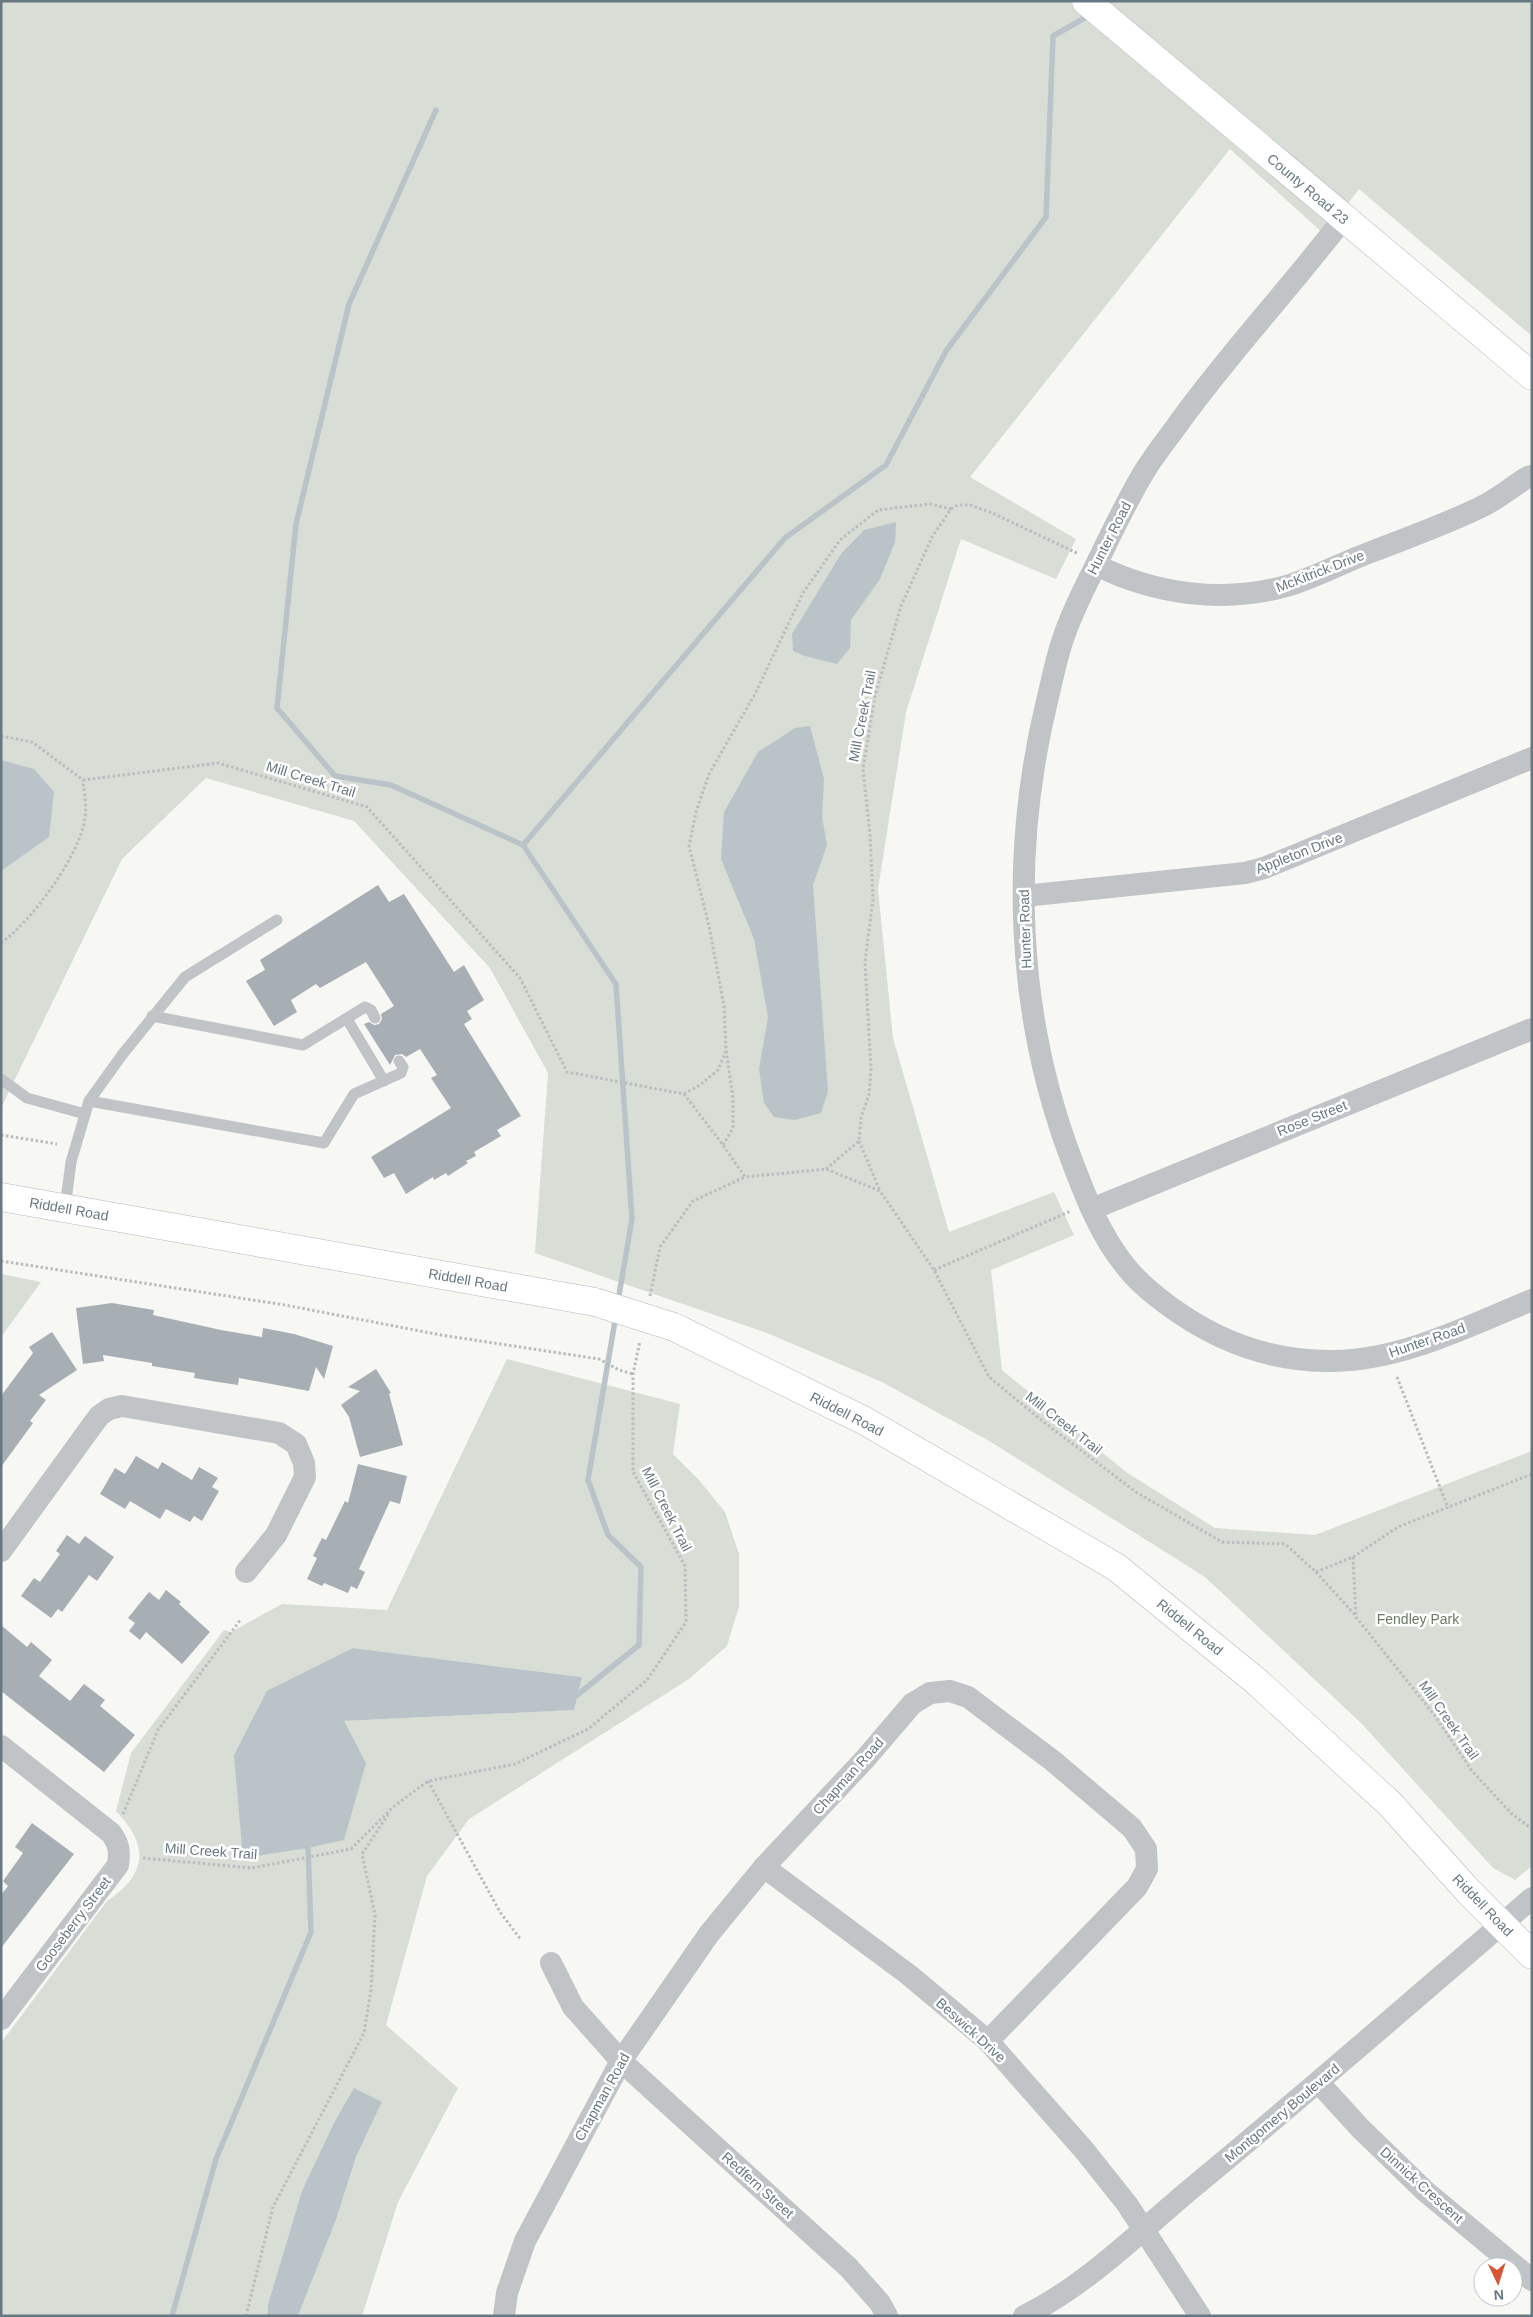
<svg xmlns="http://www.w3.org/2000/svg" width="1533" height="2317" font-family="Arial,sans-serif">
<rect width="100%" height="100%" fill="#f7f7f4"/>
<g fill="#d8ddd5" fill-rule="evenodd">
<path d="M1,1H1532V336L1359,189L1324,234L1230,149L970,477L1076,539L1056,579L961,539L906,712L878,889L893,1038L949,1232L1054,1192L1074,1235L991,1270L1002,1370L1126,1472L1215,1528L1315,1535L1532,1451V1866L1515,1880L1493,1868L1362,1724L1205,1577L991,1442L882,1382L767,1333L535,1253L548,1073L490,968L354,821L206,778L122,859L1,1108Z"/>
<path d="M1,1274L41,1282L1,1337Z"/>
<path d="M507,1359L680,1404L673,1454L699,1480L725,1512L739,1554V1606L727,1646L689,1679L469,1819L427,1876L386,2025L458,2088L398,2202L362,2316H298L336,2220L356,2157L382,2102L302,2192L268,2304L267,2316H1V2043L107,1901C148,1874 149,1845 116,1811L131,1753L224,1630L231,1632L282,1604L387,1610ZM353,1648L582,1677L573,1710L344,1721Z"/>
</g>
<g fill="#bac4c8">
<path d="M896,522L895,542L880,579L851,620L850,648L837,664L805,656L793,651L792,634L841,554L864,530Z"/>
<path d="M810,726L824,779L822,817L827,845L813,885L828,1091L821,1113L795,1120L774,1117L764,1103L759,1069L768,1017L754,939L721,859L724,812L758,752L795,728Z"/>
<path d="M1,760L34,769L54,792L49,837L1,871Z"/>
<path d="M353,1648L582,1677L574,1710L344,1721L366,1763L344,1840L308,1848L243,1858L234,1755L267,1691Z"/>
<path d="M354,2088L382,2102L356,2157L336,2220L298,2316H267L268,2304L302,2191L334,2123Z"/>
</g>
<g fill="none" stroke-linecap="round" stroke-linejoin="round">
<g stroke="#bac4c8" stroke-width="5.5">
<path d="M436,110L349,304L296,524L277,708L335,776L391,785L523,845L616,984L632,1219L618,1301"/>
<path d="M523,845L785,538L886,465L946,351L1046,217L1053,36L1090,15"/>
<path d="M576,1696L639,1645L641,1567L608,1535L588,1480L616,1315"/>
<path d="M172,2316L216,2159L311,1932L308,1848"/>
</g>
</g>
<g fill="#a8afb4">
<path d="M378,885L389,902L404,894L454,972L464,965L484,1000L467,1011L472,1019L464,1024L521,1116L497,1130L501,1136L474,1152L476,1156L466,1161L468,1163L448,1176L446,1173L434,1180L433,1177L406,1194L394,1173L384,1178L371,1157L451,1108L431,1078L437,1075L420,1049L406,1057L402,1054L395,1055L390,1065L364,1024L369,1022L374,1025L379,1024L382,1019L381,1014L394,1006L366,962L320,988L316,984L291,1000L297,1012L274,1026L246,981L265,970L260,960Z"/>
<path d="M112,1303L154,1310L153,1315L221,1330L262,1337L263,1328L294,1334L333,1346L324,1379L316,1367L309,1391L239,1378L238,1385L218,1382L194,1378L195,1373L152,1366V1363L103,1355L104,1361L83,1364L76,1308Z"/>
<path d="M52,1332L77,1370L39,1395L46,1400L30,1421L33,1423L1,1467V1396L33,1353L29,1347Z"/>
<path d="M376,1369L391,1393L389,1394L403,1445L360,1457L349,1417L341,1405L360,1391L348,1387Z"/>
<path d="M136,1456L158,1469L162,1462L192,1480L199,1467L218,1478L212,1487L219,1491L202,1521L194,1516L190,1522L166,1509L160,1519L130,1501L125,1509L100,1494L115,1468L125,1474Z"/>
<path d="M358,1464L407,1476L400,1504L390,1501L359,1569L365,1572L357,1589L351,1586L348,1593L324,1583L322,1586L307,1579L317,1558L313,1556L322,1538L326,1540L345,1501L348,1503Z"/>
<path d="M67,1535L79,1544L85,1536L114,1557L97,1581L89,1575L62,1612L58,1609L51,1618L21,1596L34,1578L40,1582L60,1554L56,1551Z"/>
<path d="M166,1590L181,1602L179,1604L210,1632L182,1664L146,1632L140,1640L129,1631L135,1623L128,1618L149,1592L159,1600Z"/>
<path d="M1,1625L27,1647L31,1642L52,1660L39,1676L70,1701L84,1684L105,1700L100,1706L135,1735L104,1772L1,1691Z"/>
<path d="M32,1823L74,1854L1,1948V1895L8,1886L3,1881L23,1853L15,1847Z"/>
</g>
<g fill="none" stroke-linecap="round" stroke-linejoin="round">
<g stroke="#b3b8bb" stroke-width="29">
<path id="secondary" d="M1086,1L1532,376"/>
</g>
<g stroke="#b4b8bb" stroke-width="29">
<g id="primary">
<path d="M1,1197L595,1302"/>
<path d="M674,1327L865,1421L1116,1567L1256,1681L1390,1804L1469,1892L1532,1955"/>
</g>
</g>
<g stroke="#babdbf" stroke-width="3" stroke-dasharray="2.5 2.5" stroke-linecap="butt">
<path d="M1,736L32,742L83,780L218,763L367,807L520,978L567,1072L684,1094L723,1145L745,1177L826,1169L880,1191L934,1270L989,1377L1045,1423L1136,1492L1222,1542L1285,1544L1316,1572L1353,1557L1398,1527L1532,1474"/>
<path d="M1,943C32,921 80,855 85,818C87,806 84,792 83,780"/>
<path d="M684,1094L700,1085L718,1070L726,1051"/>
<path d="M1,1135L57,1144"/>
<path d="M859,1141L880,1191"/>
<path d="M723,1145L733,1128V1098L726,1050L724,1006L709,926L689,846L696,812L709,774L755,694L803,593L840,540L878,510L930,504L951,509"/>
<path d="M826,1169L859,1141L861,1117L869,1095L871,1070L865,962L873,899L870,835L863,769L875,696L901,606L932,537L951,509L958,505H970L990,512L1079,554"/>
<path d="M1,1261L285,1305L441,1335L599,1359L619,1370L633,1374"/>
<path d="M934,1270L1071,1211"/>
<path d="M650,1296L660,1247L693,1201L745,1177"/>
<path d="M1397,1377L1448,1508"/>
<path d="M1353,1557L1356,1617L1435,1716L1472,1771L1512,1814L1532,1829"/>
<path d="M1316,1572L1356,1616"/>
<path d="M428,1781L500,1912L521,1940"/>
<path d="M123,1814L158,1730L241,1619"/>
<path d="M143,1858L252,1868L351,1849L393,1807L428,1781L515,1764L588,1729L647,1680L686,1622L685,1566L633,1472V1374L640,1341"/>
<path d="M246,2316L273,2207L364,2033L371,1990L375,1915L362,1854L389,1813"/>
</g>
<g stroke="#c0c4c7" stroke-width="11">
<path d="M152,1016L303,1045L365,1007L371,1010L375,1018"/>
<path d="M347,1019L384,1081"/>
<path d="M1,1079L27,1098L85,1114"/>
<path d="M89,1101L324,1143L354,1094L401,1073L403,1067L399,1061"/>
<path d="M65,1208L71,1162L89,1101L122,1055L185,977L277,920"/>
</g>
<g stroke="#c0c4c7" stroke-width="22">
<path d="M1343,219C1291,287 1232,350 1181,420C1169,437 1155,454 1144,472C1126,502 1111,534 1096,565C1084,589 1071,614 1063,639C1056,659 1052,681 1047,701C1010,854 1016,1014 1072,1161C1086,1198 1101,1237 1127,1268C1138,1282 1154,1295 1169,1306C1218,1342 1271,1362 1333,1361C1403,1360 1468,1326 1532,1300"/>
<path d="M1096,565C1156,595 1226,604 1290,585C1318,576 1344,562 1371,552C1409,537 1447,524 1483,506C1499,498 1513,486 1528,477L1532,476"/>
<path d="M1024,896L1245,873L1264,868L1532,758"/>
<path d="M1092,1209L1532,1029"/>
<path d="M1,1551L99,1416L109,1409L122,1406L279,1433L296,1444L304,1463L305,1477L276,1535L246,1572"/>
<path d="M1,1746L111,1833C119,1844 120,1851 118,1865L1,2019"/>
<path d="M764,1867L909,1975L988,2041L1084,2150L1127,2204L1200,2316"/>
<path d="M551,1963L573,2007L621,2061L849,2268L880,2303L887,2316"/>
<path d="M1319,2083L1360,2128L1425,2191L1532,2280"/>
<path d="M504,2316L507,2293L525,2241L621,2061L709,1934L764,1867L865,1759L912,1704L930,1693L950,1691L968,1697L1053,1761L1132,1828L1146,1849L1147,1869L1137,1887L988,2041"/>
<path d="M1024,2316C1087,2285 1138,2233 1192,2188C1307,2093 1419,1995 1532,1898"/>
</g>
<use href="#secondary" stroke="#fff" stroke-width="28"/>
<use href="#primary" stroke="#fff" stroke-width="28"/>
<g stroke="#b4b8bb" stroke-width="29" stroke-linecap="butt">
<path id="primary-bridge" d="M595,1302L674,1327"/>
</g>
<use href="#primary-bridge" stroke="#fff" stroke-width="28"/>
</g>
<g text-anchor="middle" stroke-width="5" stroke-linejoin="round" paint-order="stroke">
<g font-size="14" fill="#687882" stroke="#fff">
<text transform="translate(1308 189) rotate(40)" y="5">County Road 23</text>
<text transform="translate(1109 538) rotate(-63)" y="5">Hunter Road</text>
<text transform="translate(1320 571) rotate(-21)" y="5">McKitrick Drive</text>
<text transform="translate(862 716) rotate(-79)" y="5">Mill Creek Trail</text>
<text transform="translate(311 779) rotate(17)" y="5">Mill Creek Trail</text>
<text transform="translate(1299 853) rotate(-21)" y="5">Appleton Drive</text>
<text transform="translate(1025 929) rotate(-92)" y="5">Hunter Road</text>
<text transform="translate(1312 1118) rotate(-22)" y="5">Rose Street</text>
<text transform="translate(69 1209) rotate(10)" y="5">Riddell Road</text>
<text transform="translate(468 1280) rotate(10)" y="5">Riddell Road</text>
<text transform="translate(1427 1340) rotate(-19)" y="5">Hunter Road</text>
<text transform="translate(847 1414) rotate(27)" y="5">Riddell Road</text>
<text transform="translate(1064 1423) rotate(38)" y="5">Mill Creek Trail</text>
<text transform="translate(667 1509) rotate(63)" y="5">Mill Creek Trail</text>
<text transform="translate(1190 1627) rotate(39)" y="5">Riddell Road</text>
<text transform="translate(1449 1720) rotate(55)" y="5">Mill Creek Trail</text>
<text transform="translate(848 1776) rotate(-48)" y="5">Chapman Road</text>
<text transform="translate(211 1851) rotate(4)" y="5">Mill Creek Trail</text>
<text transform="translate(1483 1905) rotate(46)" y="5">Riddell Road</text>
<text transform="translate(73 1924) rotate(-53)" y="5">Gooseberry Street</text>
<text transform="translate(971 2030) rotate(42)" y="5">Beswick Drive</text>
<text transform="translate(602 2097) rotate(-61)" y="5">Chapman Road</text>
<text transform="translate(1282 2113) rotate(-40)" y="5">Montgomery Boulevard</text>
<text transform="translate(758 2185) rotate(42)" y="5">Redfern Street</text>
<text transform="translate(1422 2185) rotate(42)" y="5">Dinnick Crescent</text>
</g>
<g font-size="14" fill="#6b7a67" stroke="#fff">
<text x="1418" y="1624">Fendley Park</text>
</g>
</g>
<rect width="1533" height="2317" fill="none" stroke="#687882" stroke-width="5"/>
<g transform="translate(1498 2282) rotate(176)"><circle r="24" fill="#ffffff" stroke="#c3c9cd"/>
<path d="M0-4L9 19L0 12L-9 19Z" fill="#d55636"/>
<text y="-8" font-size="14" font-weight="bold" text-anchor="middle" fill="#687882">N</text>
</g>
</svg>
